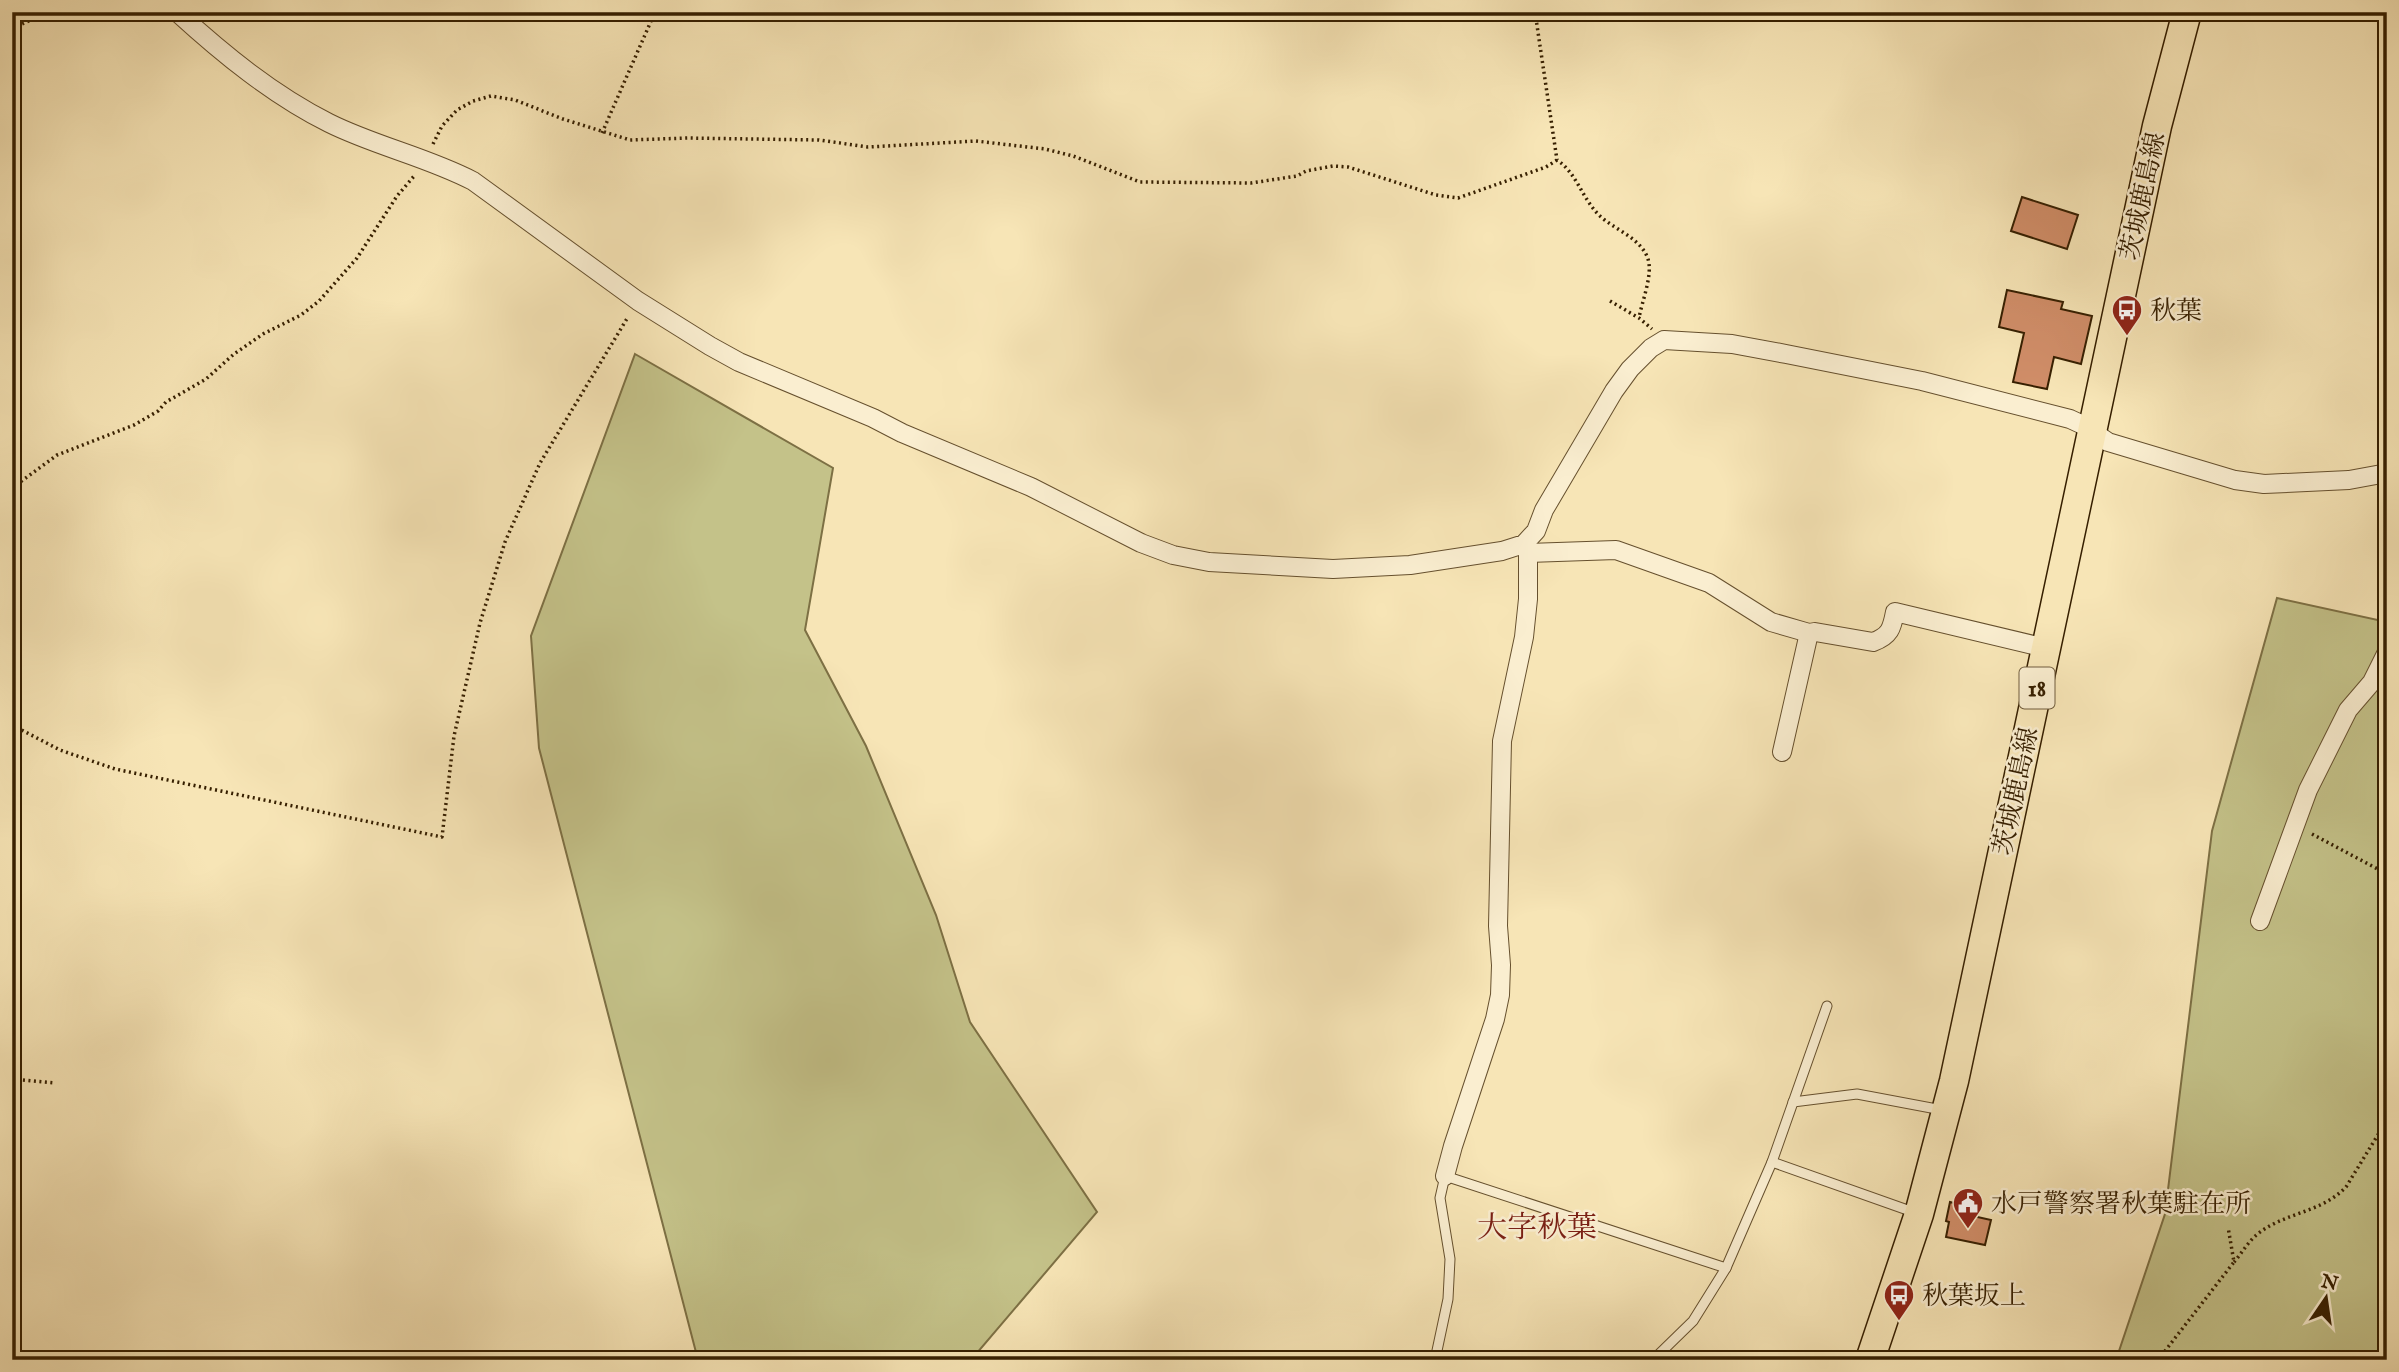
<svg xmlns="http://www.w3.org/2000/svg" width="2399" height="1372" font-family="'IM FELL English','Noto Serif JP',serif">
<rect width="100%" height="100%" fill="#f7e5b6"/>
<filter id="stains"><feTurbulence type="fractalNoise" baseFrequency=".00286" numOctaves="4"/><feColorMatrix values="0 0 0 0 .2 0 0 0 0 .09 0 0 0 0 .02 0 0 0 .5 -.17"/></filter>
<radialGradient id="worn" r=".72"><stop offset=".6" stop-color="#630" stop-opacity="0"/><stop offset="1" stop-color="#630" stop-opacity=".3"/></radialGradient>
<g fill="#c4c289" stroke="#7d7044" stroke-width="2">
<path d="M635,354L833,468L805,630L866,746L936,915L970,1022L1097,1212L971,1360H698L539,748L531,636Z"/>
<path d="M2277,598L2387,622V1360H2116L2165,1214L2212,831Z"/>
</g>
<g fill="#d08d68" stroke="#361f00" stroke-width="2">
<path d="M2022,197L2078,215L2067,249L2011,231Z"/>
<path d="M2007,290L2063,302L2061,309L2092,316L2081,364L2054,357L2047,389L2013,382L2024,333L1999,327Z"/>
<path d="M1950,1202L1966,1206L1964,1214L1991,1220L1985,1245L1946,1237L1949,1222L1946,1221Z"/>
</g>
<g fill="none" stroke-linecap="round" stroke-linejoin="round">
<g stroke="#66502e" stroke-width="11">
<g id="service">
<path d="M1793,1102L1857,1094L1942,1110"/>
<path d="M1772,1162L1916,1213"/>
<path d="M1435,1360L1448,1299L1450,1259L1440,1198L1445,1176L1726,1268"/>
<path d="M1653,1360L1693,1321L1726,1268L1772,1162L1827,1006"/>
</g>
</g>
<g stroke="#66502e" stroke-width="20">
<g id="minor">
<path d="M177,12C223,54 273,95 329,123C375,146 427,157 473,181L638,301L710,346L739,362L873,418L902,433L1031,487L1141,543L1173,555L1209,562L1333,569L1410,565L1502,551L1524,544L1536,531L1544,510L1614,391L1630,369L1651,348L1664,340L1732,344L1786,354L1922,381L2070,419L2083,425L2108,442L2235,480L2264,484L2349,480L2387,473"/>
<path d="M1528,553L1616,550L1709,583L1771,622L1809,633L1815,632L1873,642C1890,636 1892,628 1895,612L2046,648"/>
<path d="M1782,752L1809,633"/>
<path d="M2260,921L2308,790L2348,710L2372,682L2387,652"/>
<path d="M1445,1176L1453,1146L1495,1019L1500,995L1501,965L1498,926L1502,741L1524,637L1528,599V553L1524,544"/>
</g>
</g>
<g stroke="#361f00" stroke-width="31">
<path id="primary" d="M1870,1360L1919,1214L1954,1081L2157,126L2187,12"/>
</g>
<g stroke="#361f00" stroke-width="3.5" stroke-dasharray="2 3.5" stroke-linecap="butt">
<path d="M1535,12L1557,160C1577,173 1582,199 1600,216C1615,230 1641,238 1648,259C1653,275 1642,301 1639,318"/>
<path d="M12,28L51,12"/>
<path d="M602,133L655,12"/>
<path d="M433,144L442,126L457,110L473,101L491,96L515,100L563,119L630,140L688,138L819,140L868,147L976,141L1045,149L1073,156L1140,182L1251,183L1297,176L1306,171L1333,166L1348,167L1436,195L1458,198L1546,167L1557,160"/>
<path d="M1610,301L1639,318L1652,329"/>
<path d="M12,488L57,455L134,425L158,411L166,402L206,379L234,354L263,334L301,315L319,301L357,258L397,196L415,175"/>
<path d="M12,725L60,750L115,769L442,837L454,736L480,623L505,542L540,463L628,317"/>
<path d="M2312,834L2387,874"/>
<path d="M12,1079L55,1083"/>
<path d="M2234,1262C2242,1253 2249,1240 2259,1233C2286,1212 2321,1213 2346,1187L2387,1120"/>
<path d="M2158,1360L2234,1262L2228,1227"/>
</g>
<use href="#service" stroke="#faeed0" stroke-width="9"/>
<use href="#minor" stroke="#faeed0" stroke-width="18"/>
<use href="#primary" stroke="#f7e5b6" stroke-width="28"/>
</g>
<defs>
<g id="bus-pin" transform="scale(1.575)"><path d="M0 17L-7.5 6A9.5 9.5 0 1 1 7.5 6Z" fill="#8f2418" stroke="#faeed0"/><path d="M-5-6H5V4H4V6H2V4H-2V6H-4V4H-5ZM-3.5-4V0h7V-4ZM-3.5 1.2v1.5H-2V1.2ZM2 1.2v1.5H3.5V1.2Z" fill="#fff"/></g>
<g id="civic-pin" transform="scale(1.575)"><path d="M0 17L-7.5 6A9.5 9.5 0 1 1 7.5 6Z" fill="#8f2418" stroke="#faeed0"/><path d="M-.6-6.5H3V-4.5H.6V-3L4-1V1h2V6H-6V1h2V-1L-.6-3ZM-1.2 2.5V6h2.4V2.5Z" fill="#fff"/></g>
</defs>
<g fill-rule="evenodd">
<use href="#bus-pin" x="2127" y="310"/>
<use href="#civic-pin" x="1968" y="1203"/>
<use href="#bus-pin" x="1899" y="1295"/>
</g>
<g text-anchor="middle" stroke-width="5" stroke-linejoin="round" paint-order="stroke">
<rect fill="#faeed0" stroke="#715d3e" stroke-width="2" x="2019.5" y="667.5" width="35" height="41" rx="5"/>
<g font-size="24" font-weight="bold" fill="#361f00">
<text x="2037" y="696">18</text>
</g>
<g font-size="26" fill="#361f00" stroke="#faeed0">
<text transform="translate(2142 196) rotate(-78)" y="9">茨城鹿島線</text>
<text transform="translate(2015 791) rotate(-78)" y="9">茨城鹿島線</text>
</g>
<g font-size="26" fill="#361f00" stroke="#faeed0" text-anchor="start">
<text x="2150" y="319">秋葉</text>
<text x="1991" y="1212">水戸警察署秋葉駐在所</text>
<text x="1922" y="1304">秋葉坂上</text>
</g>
<g font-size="30" fill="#7a1f14" stroke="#faeed0">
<text x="1537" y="1237">大字秋葉</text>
</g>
</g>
<rect width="2399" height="1372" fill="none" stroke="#f7e5b6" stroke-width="42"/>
<rect x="14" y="14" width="2371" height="1344" fill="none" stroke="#361f00" stroke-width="3.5"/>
<rect x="21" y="21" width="2357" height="1330" fill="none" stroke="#361f00" stroke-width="2"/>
<g transform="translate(2326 1298) rotate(13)" stroke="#faeed0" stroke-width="5" paint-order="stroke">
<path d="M0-5L12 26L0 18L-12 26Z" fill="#361f00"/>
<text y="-10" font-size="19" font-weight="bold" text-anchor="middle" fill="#361f00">N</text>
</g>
<rect width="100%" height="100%" filter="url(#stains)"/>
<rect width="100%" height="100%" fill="url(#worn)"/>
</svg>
